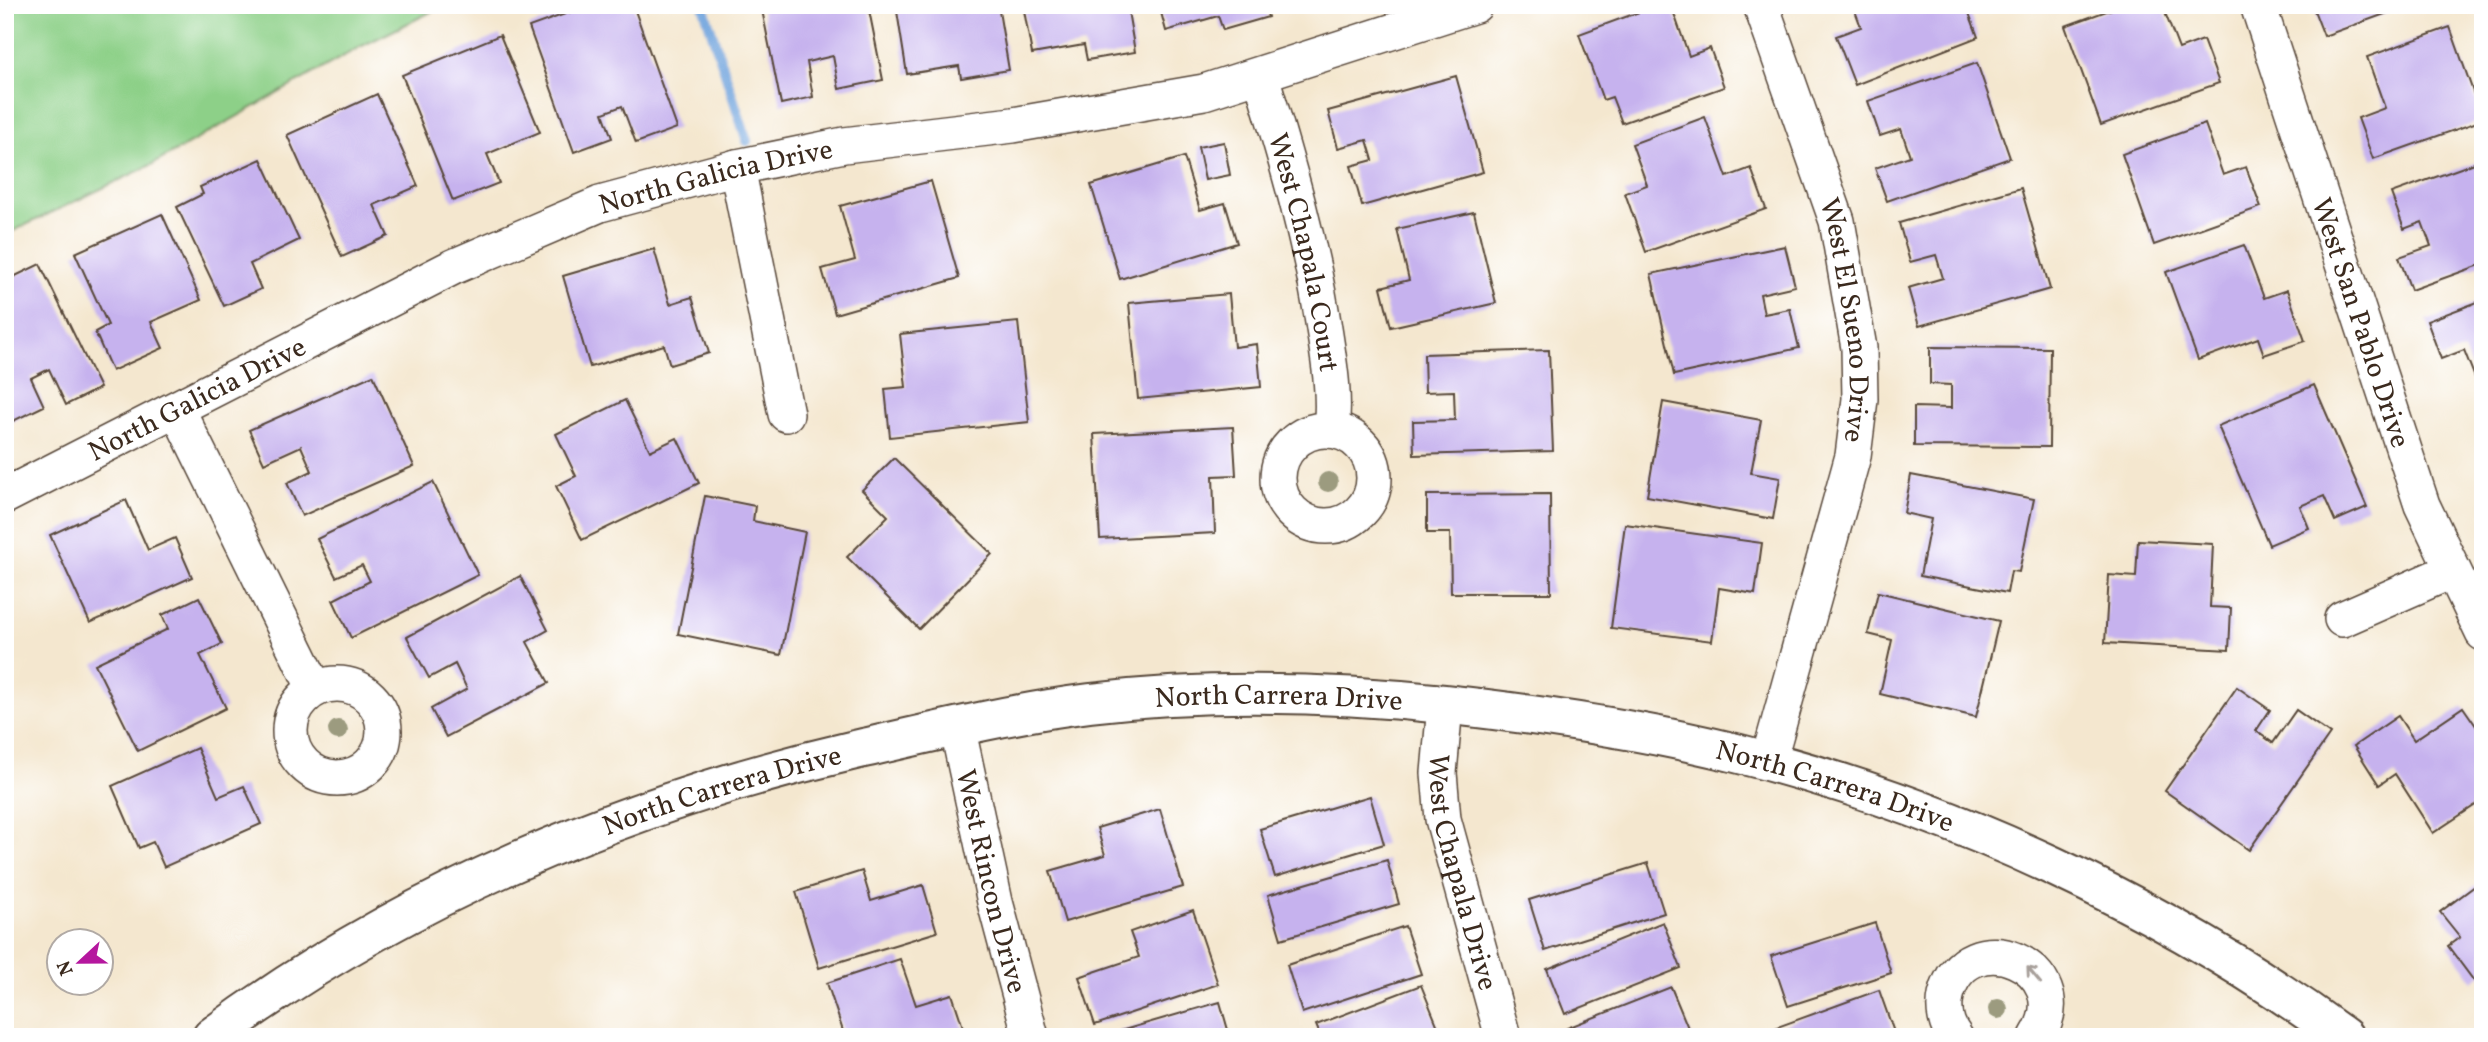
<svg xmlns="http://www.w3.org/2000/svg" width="2488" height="1042" font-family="Vollkorn,serif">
<rect width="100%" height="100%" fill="#fff"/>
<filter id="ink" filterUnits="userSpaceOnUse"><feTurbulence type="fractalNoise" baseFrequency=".0143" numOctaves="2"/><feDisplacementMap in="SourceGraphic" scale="14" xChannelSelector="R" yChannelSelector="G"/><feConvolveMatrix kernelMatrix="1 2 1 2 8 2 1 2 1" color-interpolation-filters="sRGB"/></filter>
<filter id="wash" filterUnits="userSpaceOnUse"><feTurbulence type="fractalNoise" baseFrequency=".00686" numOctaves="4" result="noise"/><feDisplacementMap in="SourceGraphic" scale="28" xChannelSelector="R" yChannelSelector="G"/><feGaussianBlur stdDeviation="1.57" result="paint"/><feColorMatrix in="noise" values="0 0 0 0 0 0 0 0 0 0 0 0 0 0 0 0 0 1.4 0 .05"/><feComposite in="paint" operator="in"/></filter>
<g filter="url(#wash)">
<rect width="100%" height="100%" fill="#f4e7cf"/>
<path fill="#8dd088" stroke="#647d53" stroke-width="2" d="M5,5H445L360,47L153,164L5,235Z"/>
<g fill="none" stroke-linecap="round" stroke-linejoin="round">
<path stroke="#71a4dd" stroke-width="10" d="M703,5L747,141"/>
</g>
<g id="blocks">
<g fill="#c6b2ee">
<path d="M590,5H633L677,128L636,143L622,106L603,113L612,138L574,152L529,27Z"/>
<path d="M761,5H868L883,80L839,89L833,56L807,62L813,97L781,104Z"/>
<path d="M896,5H998L1009,70L961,78L959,66L907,74Z"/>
<path d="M1023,5H1127L1135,52L1087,60L1084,45L1032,54Z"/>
<path d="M1159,5H1265L1268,17L1223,30L1218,16L1166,31Z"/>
<path d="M1658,5H1671L1689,56L1710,48L1724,87L1622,123L1612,97L1603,100L1579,34Z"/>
<path d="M1853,5H1966L1978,37L1855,85L1836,36L1861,27Z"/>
<path d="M2123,5H2162L2179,49L2203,40L2219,83L2101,125L2065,26Z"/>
<path d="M2312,5H2407V6L2324,36Z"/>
<path d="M2450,27L2483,120L2373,159L2358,118L2385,108L2367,57Z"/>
<path d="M500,35L540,132L487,154L499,183L453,201L402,75Z"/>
<path d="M1977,63L2010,158L1887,201L1875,168L1910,156L1901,129L1880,136L1868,101Z"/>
<path d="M1456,76L1483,172L1362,206L1351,166L1373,160L1367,140L1338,148L1328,111Z"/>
<path d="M377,94L418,186L374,205L388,236L342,257L287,135Z"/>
<path d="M1705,117L1727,177L1751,168L1766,209L1646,252L1625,193L1647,185L1632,144Z"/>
<path d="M2205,124L2223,175L2246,167L2261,207L2154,245L2122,154Z"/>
<path d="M1224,142L1230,175L1205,180L1198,147Z"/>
<path d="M1184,157L1200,210L1225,203L1237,243L1120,279L1091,185Z"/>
<path d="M261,159L299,240L250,264L261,289L224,306L177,207L203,194L200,187Z"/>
<path d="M2483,160V264L2411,290L2399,257L2431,246L2422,222L2404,229L2391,193Z"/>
<path d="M931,181L959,278L835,314L822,269L855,260L840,206Z"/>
<path d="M2021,188L2050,289L1919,326L1908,288L1943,278L1936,255L1910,262L1899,223Z"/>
<path d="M1474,212L1496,303L1391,327L1381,287L1409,280L1397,229Z"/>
<path d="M162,214L201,300L151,322L163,348L112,371L95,332L108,325L75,253Z"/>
<path d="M2244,245L2264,298L2287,290L2305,341L2264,355L2258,338L2198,360L2166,272Z"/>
<path d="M1785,246L1795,286L1760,294L1764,314L1790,309L1799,348L1674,375L1651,274Z"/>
<path d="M654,249L670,304L692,297L709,353L670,365L664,345L590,367L563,276Z"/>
<path d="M40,264L100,388L66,405L49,369L31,378L44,406L5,425V281Z"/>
<path d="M1229,294L1234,347L1257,344L1261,387L1138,399L1129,303Z"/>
<path d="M2483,300V398L2464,350L2441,359L2427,321Z"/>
<path d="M1018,322L1029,422L890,437L885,389L906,387L900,334Z"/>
<path d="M1930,347L2050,348L2049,447L1914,446V407L1951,408V385L1930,384Z"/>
<path d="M1549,350L1553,451L1414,455L1413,421L1455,420L1454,391L1425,392L1424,354Z"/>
<path d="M373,375L414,466L302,516L287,483L312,471L301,446L264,463L249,430Z"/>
<path d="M2314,385L2367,507L2335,521L2324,496L2300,506L2309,528L2269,545L2218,426Z"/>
<path d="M625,400L650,451L677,438L699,483L582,540L556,486L576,476L556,434Z"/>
<path d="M1663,402L1761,420L1751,473L1780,478L1773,519L1647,496Z"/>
<path d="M1233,427L1236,475L1213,476L1215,533L1100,539L1094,434Z"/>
<path d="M894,458L992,554L919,629L847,557L888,516L862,490Z"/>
<path d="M1911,475L2034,499L2019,572L2011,571L2007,593L1920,576L1931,519L1904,513Z"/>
<path d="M433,482L478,575L351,638L333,600L370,581L362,565L336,577L317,539Z"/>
<path d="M1550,494L1551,593H1451L1450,533H1427V495Z"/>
<path d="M705,496L755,506L753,521L805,532L781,655L678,634Z"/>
<path d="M126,500L148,550L175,538L192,577L90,623L50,535Z"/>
<path d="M1625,524L1762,543L1755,594L1719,588L1712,641L1611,628Z"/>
<path d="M2138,540L2213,544L2210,607L2231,608L2229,650L2105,643L2109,575L2136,577Z"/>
<path d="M520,576L548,630L527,642L549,683L446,737L431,709L467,689L455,664L429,678L407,637Z"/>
<path d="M1878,592L1999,621L1976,717L1880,694L1892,640L1868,634Z"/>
<path d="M199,597L222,644L200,655L226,708L138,751L95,664L168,629L162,615Z"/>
<path d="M2237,687L2270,710L2256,731L2273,743L2296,710L2330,734L2249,850L2165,791Z"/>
<path d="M2463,707L2483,736V800L2433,833L2395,774L2379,785L2354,746L2398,716L2414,740Z"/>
<path d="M197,748L218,797L244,786L261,824L164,867L153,842L139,848L112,786Z"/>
<path d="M1370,796L1384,844L1275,877L1260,829Z"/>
<path d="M1160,809L1183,887L1065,922L1050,871L1105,855L1097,828Z"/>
<path d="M1387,860L1399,904L1281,939L1268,895Z"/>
<path d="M1648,863L1664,913L1545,951L1529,900Z"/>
<path d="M862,871L871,901L923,885L937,932L819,968L796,892Z"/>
<path d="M2483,880V974L2474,981L2448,946L2460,937L2440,912Z"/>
<path d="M1193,910L1218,984L1095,1025L1079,977L1139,957L1130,932Z"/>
<path d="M1663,922L1681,968L1565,1014L1547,969Z"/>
<path d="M1875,923L1891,973L1788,1006L1771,956Z"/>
<path d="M1405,926L1421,974L1302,1013L1287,965Z"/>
<path d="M900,959L916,1005L952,994L964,1030L943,1037H845L827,983Z"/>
<path d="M1421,985L1440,1032L1429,1037H1321L1316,1025Z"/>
<path d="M1671,987L1691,1035L1571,1037L1567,1028Z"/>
<path d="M1879,990L1895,1035L1766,1037L1764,1032Z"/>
<path d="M1220,1002L1230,1037H1103V1036Z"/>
</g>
</g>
</g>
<g filter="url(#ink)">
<use href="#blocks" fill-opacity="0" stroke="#574639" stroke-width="2"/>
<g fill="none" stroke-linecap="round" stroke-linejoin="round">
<g stroke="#574639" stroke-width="38">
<g id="street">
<path id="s1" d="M1761,5L1837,221L1859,348L1860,399L1853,456L1768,762"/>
<path id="s2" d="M2258,5L2422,505L2483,633"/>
<path id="s3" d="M1261,76C1287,162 1312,246 1325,335C1330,367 1335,398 1331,430"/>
<path d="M737,167L786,414"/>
<path d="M177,409L315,689"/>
<circle cx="1326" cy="478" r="48"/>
<path id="s4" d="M5,496L453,267L600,204L737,167L844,145L1013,125L1204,92L1475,5"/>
<path d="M2342,619L2451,571"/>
<circle cx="337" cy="731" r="47"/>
<path id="s5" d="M1445,705L1439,773L1443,819L1503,1037"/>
<path id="s6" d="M957,726L995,902L1031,1037"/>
<path d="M1955,1037C1946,1025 1943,1010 1946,996C1965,917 2082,966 2037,1037"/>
</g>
</g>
<g stroke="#574639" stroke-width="42">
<g id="secondary">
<path id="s7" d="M212,1037C402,896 626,803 855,750C933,732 1011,713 1090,703C1207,689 1327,692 1444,704C1542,715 1640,729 1736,753C1949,806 2167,907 2344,1037"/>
</g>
</g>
<use href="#street" stroke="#fff" stroke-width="35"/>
<use href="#secondary" stroke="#fff" stroke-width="38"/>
</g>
<g fill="#9c9b7f">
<circle cx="1328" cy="482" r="10"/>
<circle cx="338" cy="730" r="10"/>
<circle cx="1998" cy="1009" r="10"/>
</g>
<defs><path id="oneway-shaft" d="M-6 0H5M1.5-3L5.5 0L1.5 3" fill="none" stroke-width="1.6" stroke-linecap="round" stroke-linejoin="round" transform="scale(1.75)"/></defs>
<use stroke="#a79f9a" href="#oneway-shaft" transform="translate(2034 975) rotate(-130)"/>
</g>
<g text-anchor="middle" stroke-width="6" stroke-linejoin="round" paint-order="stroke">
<g font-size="28" fill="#3b2a1e" stroke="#fff">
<text dy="10" stroke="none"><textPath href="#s4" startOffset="782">North Galicia Drive</textPath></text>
<text dy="10" stroke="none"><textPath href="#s3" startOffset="182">West Chapala Court</textPath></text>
<text dy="10" stroke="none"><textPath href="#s1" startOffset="329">West El Sueno Drive</textPath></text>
<text dy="10" stroke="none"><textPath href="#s2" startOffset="334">West San Pablo Drive</textPath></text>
<text dy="10" stroke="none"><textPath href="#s4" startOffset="215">North Galicia Drive</textPath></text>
<text dy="10" stroke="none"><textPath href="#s7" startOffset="1138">North Carrera Drive</textPath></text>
<text dy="10" stroke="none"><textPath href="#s7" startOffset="1704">North Carrera Drive</textPath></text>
<text dy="10" stroke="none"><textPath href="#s7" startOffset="570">North Carrera Drive</textPath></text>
<text dy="10" stroke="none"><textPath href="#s5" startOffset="170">West Chapala Drive</textPath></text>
<text dy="10" stroke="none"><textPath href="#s6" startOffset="159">West Rincon Drive</textPath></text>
</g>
</g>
<rect width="2488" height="1042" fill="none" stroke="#fff" stroke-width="28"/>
<g transform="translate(80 962) rotate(248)"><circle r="33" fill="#ffffff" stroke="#b1aaa5" stroke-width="2"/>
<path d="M0-5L12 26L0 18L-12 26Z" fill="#b5179e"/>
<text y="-10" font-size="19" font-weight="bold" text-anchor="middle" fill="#3b2a1e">N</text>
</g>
</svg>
